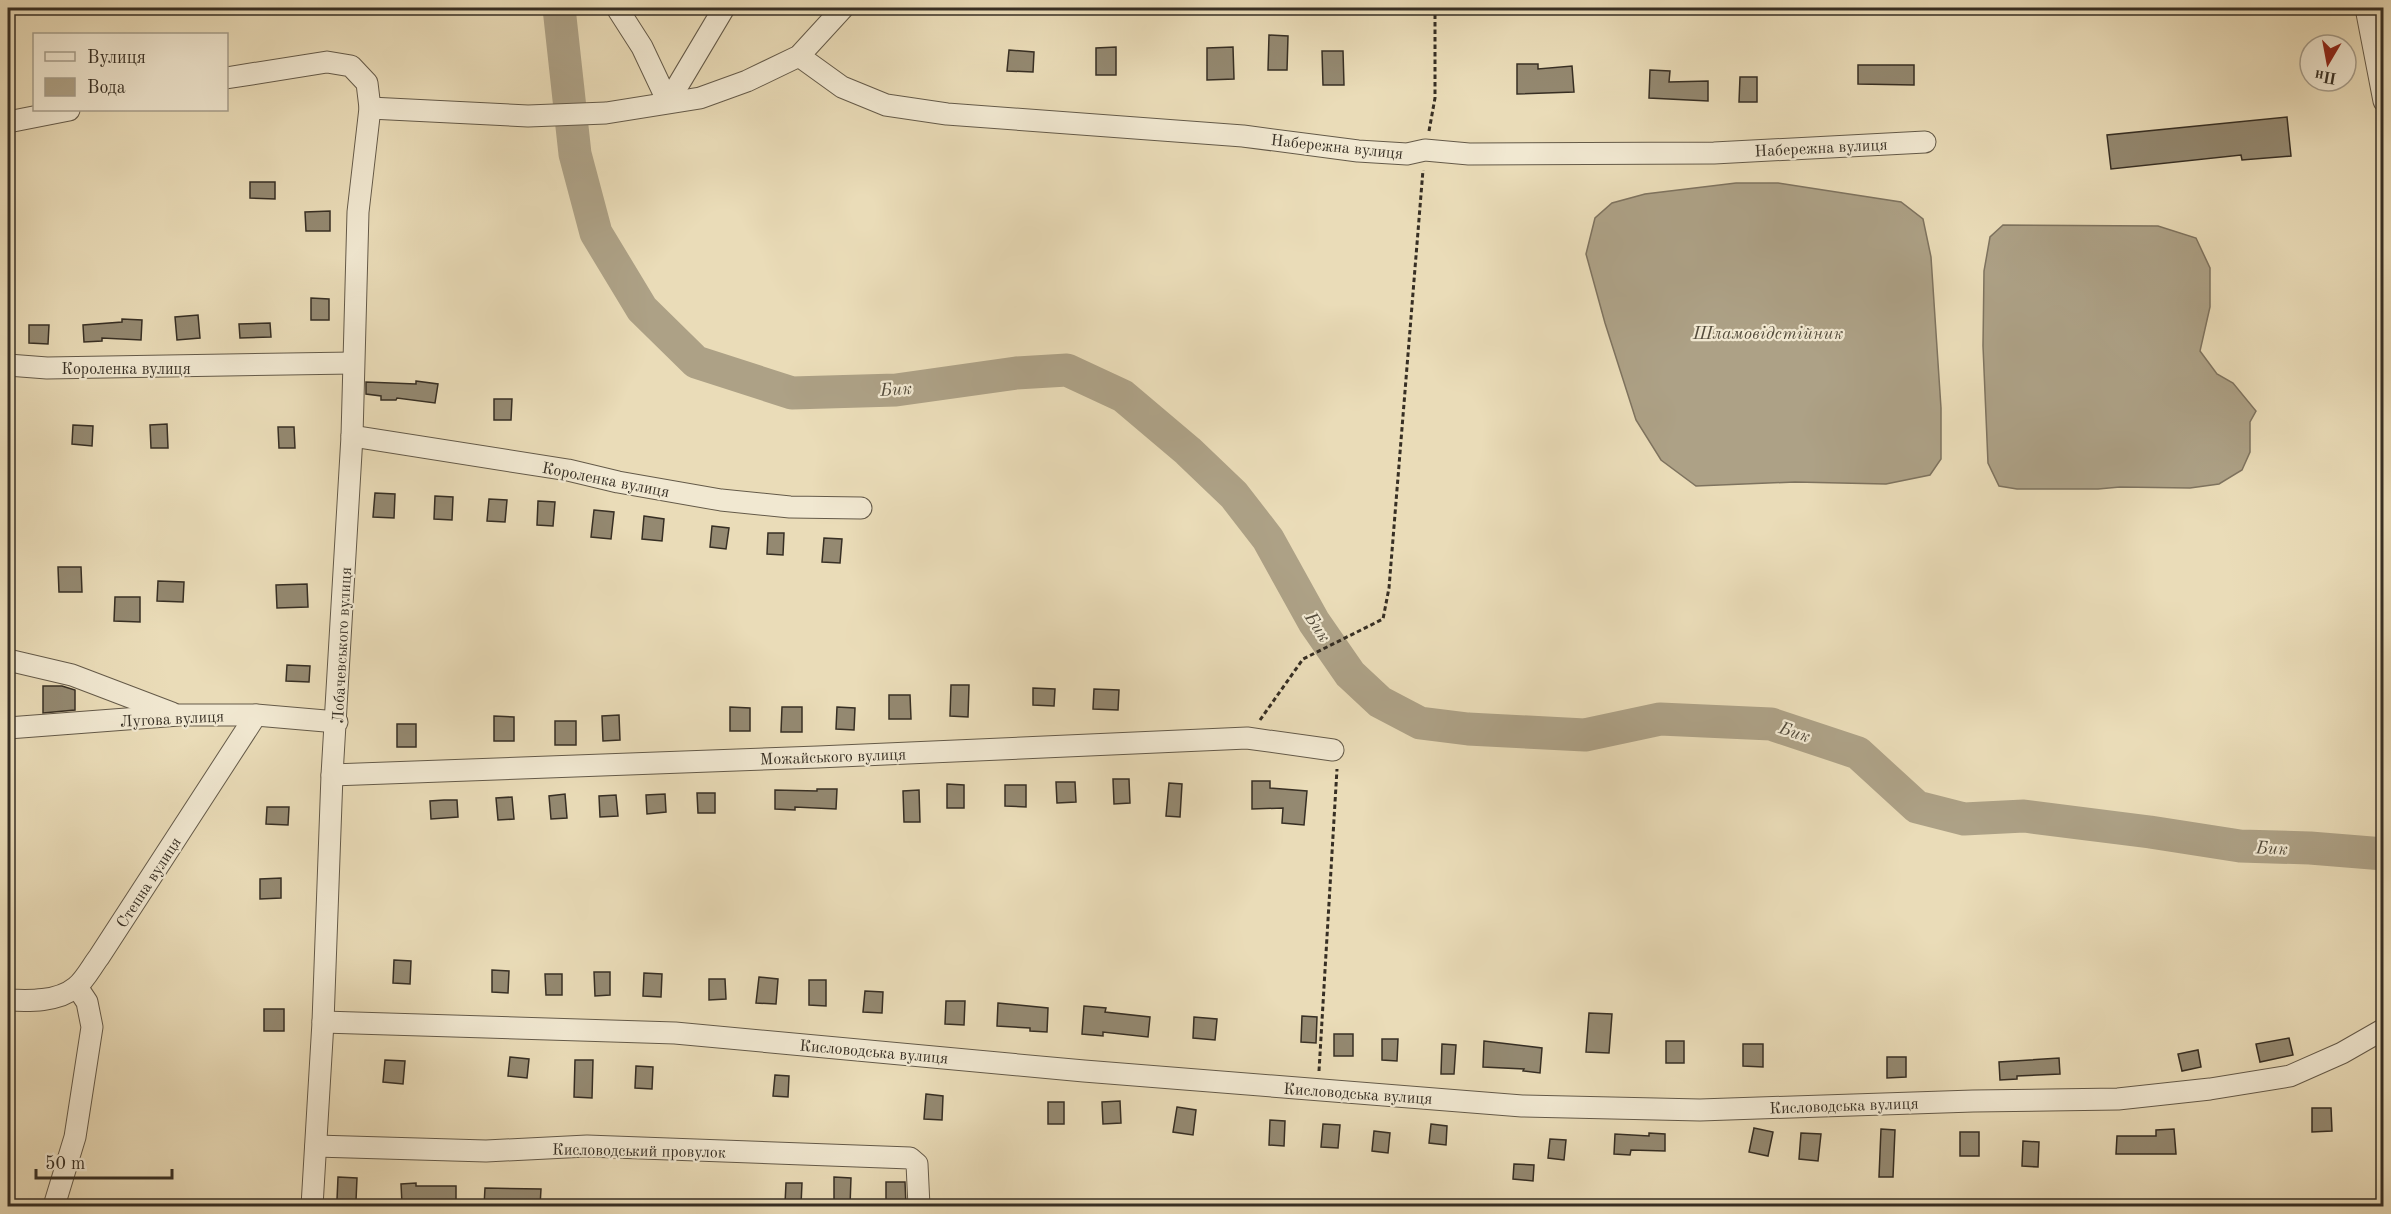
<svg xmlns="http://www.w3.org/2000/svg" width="2391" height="1214" font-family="'Old Standard TT',serif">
<rect width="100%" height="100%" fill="#eadcb8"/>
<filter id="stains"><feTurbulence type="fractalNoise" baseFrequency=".00333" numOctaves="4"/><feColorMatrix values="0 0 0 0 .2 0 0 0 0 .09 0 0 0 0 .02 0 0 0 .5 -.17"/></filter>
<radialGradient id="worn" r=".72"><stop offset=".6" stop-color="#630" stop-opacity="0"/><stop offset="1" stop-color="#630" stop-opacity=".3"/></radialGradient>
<g fill="#ada186" stroke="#7e735f" stroke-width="1.5">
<path d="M1736,183H1778L1901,202L1923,219L1931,257L1941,408V459L1930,475L1886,484L1795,482L1696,486L1661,460L1636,420L1605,323L1586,254L1595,218L1612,203L1645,194Z"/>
<path d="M2003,225L2158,226L2196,238L2210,268V307L2200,351L2217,374L2233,383L2256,411L2250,422V452L2242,470L2219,484L2190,488L2120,487L2098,489H2017L1999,486L1988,463L1983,346L1984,271L1990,237Z"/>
</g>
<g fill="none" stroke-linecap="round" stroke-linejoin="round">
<path stroke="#ada186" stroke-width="33" d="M559,8L575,154L596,233L642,309L696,362L792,393L896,390L1016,373L1067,370L1123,396L1188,451L1234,495L1268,539L1314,622L1350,674L1380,702L1420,723L1468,729L1585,735L1660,719L1771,724L1858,753L1917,807L1964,819L2024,816L2150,832L2240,846L2310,848L2384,854"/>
</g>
<g fill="#948971" stroke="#372f24" stroke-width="1.5">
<path d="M1269,35L1288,36L1287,70H1268Z"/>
<path d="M1116,47V75H1096V48Z"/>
<path d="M1233,47L1234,79L1207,80V48Z"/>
<path d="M1009,50L1034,52L1033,72L1007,71Z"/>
<path d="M1322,51H1343L1344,85H1323Z"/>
<path d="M1517,64H1538V69L1572,66L1574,92L1517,94Z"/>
<path d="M1858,65H1914V85L1858,84Z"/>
<path d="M1650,70L1670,71L1669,82L1708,81V101L1649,98Z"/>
<path d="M1740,77H1757V102H1739Z"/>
<path d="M2287,117L2291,156L2242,160L2241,155L2111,169L2107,135Z"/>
<path d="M250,182H275V199L250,198Z"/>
<path d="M330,211V231H306L305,212Z"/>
<path d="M311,298L329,299V320H311Z"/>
<path d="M198,315L200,338L177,340L175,317Z"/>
<path d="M122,319L142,320L141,340L102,338V341L84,342L83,325L122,322Z"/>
<path d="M270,323L271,337L240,338L239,324Z"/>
<path d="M29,325H49L48,344L29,343Z"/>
<path d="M416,381L438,384L435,403L397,398L396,400H381V396L366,394V382L416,384Z"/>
<path d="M494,399H512L511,420H494Z"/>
<path d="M167,424L168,448H151L150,425Z"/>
<path d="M73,425L93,426L92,446L72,444Z"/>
<path d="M278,427H294L295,448H279Z"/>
<path d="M375,493L395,494L394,518L373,517Z"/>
<path d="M435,496L453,497L452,520L434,519Z"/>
<path d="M489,499L507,500L505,522L487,521Z"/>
<path d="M538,501L555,502L553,526L537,525Z"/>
<path d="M594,510L614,512L611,539L591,537Z"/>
<path d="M644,516L664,519L662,541L642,539Z"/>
<path d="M712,526L729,528L726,549L710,547Z"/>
<path d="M768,533H784L783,555L767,554Z"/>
<path d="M824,538L842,539L840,563L822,562Z"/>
<path d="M58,567H81L82,592H59Z"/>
<path d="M158,581L184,582L183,602L157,601Z"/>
<path d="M307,584L308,607L277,608L276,585Z"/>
<path d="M115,597H140V622L114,621Z"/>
<path d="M287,665L310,666L309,682L286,681Z"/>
<path d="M951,685H969L968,717L950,716Z"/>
<path d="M43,686H62L75,690V710L43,713Z"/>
<path d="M1033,688L1055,689L1054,706L1033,705Z"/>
<path d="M1094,689L1119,690L1118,710L1093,709Z"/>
<path d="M889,695H910L911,719H889Z"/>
<path d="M730,707L750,708V731H730Z"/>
<path d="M782,707H802V732H781Z"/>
<path d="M837,707L855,708L854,730L836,729Z"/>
<path d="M619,715L620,740L603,741L602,716Z"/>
<path d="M494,716L514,717V741H494Z"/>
<rect x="555" y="721" width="21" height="24"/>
<rect x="397" y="724" width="19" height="23"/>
<path d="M1113,779H1129L1130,803L1114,804Z"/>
<path d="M1252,781H1270V788L1307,791L1304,825L1282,823L1283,808L1252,809Z"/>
<path d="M1056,782H1075L1076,802L1057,803Z"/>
<path d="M1169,783L1182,784L1180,817L1166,816Z"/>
<path d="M947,784L964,785V808H947Z"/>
<path d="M1005,785H1026V807L1005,806Z"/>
<path d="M817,789H837L836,809L795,807V810L775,809V790L817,791Z"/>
<path d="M919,790L920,822H904L903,791Z"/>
<path d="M697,793H715V813H698Z"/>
<path d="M565,794L567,818L551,819L549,796Z"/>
<path d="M665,794L666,812L647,814L646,795Z"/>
<path d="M616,795L618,816L600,817L599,796Z"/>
<path d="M512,797L514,819L498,820L496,798Z"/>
<path d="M444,800H457L458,817L431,819L430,801Z"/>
<path d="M267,807H289L288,825L266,824Z"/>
<path d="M281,878V898L260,899V879Z"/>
<path d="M394,960L411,961L410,984L393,983Z"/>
<path d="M492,970L509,971L508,993L492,992Z"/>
<path d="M594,972H610V995L595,996Z"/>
<path d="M644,973L662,974L661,997L643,996Z"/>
<path d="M545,974H562V995H546Z"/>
<path d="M759,977L778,979L776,1004L756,1003Z"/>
<path d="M709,979H725L726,999L709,1000Z"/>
<path d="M809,980H826V1006L809,1005Z"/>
<path d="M865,991L883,992L882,1013L863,1012Z"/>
<path d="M946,1001H965L964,1025L945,1024Z"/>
<path d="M998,1003L1048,1008L1047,1032L1030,1031V1028L997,1026Z"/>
<path d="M1084,1006L1106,1008L1105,1012L1150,1017L1148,1037L1103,1032V1036L1082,1034Z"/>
<rect x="264" y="1009" width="20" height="22"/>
<path d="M1589,1013L1612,1014L1609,1053L1586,1052Z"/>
<path d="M1302,1016L1317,1017L1316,1043L1301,1042Z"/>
<path d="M1194,1017L1217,1019L1215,1040L1193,1038Z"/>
<rect x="1334" y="1034" width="19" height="22"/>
<path d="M2289,1038L2293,1055L2260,1062L2256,1044Z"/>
<path d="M1382,1039H1398L1397,1061L1382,1060Z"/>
<path d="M1484,1041L1542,1048L1540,1073L1523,1071L1524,1069L1483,1067Z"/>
<rect x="1666" y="1041" width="18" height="22"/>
<path d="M1442,1044L1456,1045L1454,1074H1441Z"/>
<path d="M1743,1044H1763V1067L1743,1066Z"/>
<path d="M2198,1050L2201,1067L2182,1071L2178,1054Z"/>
<path d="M510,1057L529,1059L527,1078L508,1076Z"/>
<path d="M1887,1057H1906V1077L1887,1078Z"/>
<path d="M2059,1058L2060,1074L2017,1076V1079L2000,1080L1999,1062Z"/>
<path d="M385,1060L405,1061L403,1084L383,1082Z"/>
<path d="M575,1060H593L592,1098L574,1097Z"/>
<path d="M636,1066L653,1067L652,1089L635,1088Z"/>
<path d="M775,1075L789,1076L788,1097L773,1096Z"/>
<path d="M926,1094L943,1096L942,1120L924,1119Z"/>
<path d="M1120,1101L1121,1123L1103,1124L1102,1102Z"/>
<rect x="1048" y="1102" width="16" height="22"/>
<path d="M1177,1107L1196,1110L1193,1135L1173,1132Z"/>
<path d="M2312,1108H2331L2332,1131L2312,1132Z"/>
<path d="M1270,1120L1285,1121L1284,1146L1269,1145Z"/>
<path d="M1323,1124L1340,1125L1338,1148L1321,1147Z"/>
<path d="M1431,1124L1447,1126L1446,1145L1429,1143Z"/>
<path d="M1754,1128L1773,1132L1768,1156L1749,1152Z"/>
<path d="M1881,1129L1895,1130L1893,1177H1879Z"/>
<path d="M2174,1129L2176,1154H2116L2117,1136H2156V1130Z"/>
<path d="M1374,1131L1390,1133L1388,1153L1372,1151Z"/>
<rect x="1960" y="1132" width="19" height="24"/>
<path d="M1649,1133L1665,1134V1151L1631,1150L1630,1155L1614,1154L1615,1134L1649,1136Z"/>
<path d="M1801,1133L1821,1134L1818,1161L1799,1159Z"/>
<path d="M1550,1139L1566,1140L1564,1160L1548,1158Z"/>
<path d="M2023,1141L2039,1142L2038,1167L2022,1166Z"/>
<path d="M1514,1164L1534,1165L1533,1181L1513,1179Z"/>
<path d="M338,1177L357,1178L356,1201L337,1200Z"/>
<path d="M834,1177L851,1178L850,1206H834Z"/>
<path d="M886,1182H905L906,1206H886Z"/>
<path d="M416,1183V1186H456V1206H441V1204H402L401,1184Z"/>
<path d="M786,1183H802L801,1205L785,1204Z"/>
<path d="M485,1188L541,1189L540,1206H484Z"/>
</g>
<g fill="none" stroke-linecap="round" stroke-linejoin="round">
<g stroke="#645a49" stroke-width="23">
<g id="street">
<path d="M617,8L642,47L668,102"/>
<path d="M2366,8L2384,101"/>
<path d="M799,56L842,87L886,105L947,114L1243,136L1358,151L1407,154L1425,150L1469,154L1714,153L1925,142"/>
<path d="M226,78L327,62L351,66L367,83L370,108L358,212L352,436L332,775L323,1022L312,1206"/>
<path d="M668,102L724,8"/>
<path d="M370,108L528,116L606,113L700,98L747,81L799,56L843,8"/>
<path d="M8,122L69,110"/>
<path d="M8,365L47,368L353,363"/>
<path d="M352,436L568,470L618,482L721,500L790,507L861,508"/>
<path d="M8,660L72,675L172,713"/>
<path d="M8,728L179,715H256L337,722"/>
<path d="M332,775L818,757L1247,738L1333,750"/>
<path d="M8,1000C29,1001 58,1002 76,987C85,980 92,966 99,957L256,715"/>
<path d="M323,1022L675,1033L1084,1071L1522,1106L1700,1110L1973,1101L2118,1099L2210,1089L2290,1076L2342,1053L2384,1029"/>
<path d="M316,1146L486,1151L587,1146L910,1158L917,1164L919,1206"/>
<path d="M54,1206L75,1137L92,1027L87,1002L77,987"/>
</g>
</g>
<g stroke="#372f24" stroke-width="3" stroke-dasharray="4.5 3" stroke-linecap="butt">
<path d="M1429,131L1435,98V8"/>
<path d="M1260,720L1303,659L1383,619L1389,588L1423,170"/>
<path d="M1319,1071L1337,769"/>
</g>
<use href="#street" stroke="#f1e8d1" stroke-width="21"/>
</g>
<g text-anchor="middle" stroke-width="4.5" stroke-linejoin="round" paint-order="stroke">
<g font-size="16" fill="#372f24" stroke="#f1e8d1">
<text transform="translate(1337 146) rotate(6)" y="6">Набережна вулиця</text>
<text transform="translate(1821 147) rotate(-3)" y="6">Набережна вулиця</text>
<text x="126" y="374">Короленка вулиця</text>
<text transform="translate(606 479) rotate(11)" y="6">Короленка вулиця</text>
<text transform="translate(341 645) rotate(-87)" y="6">Лобачевського вулиця</text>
<text transform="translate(172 718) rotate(-3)" y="6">Лугова вулиця</text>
<text transform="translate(833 756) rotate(-2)" y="6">Можайського вулиця</text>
<text transform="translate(148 882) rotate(-57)" y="6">Степна вулиця</text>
<text transform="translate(874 1051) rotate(5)" y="6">Кисловодська вулиця</text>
<text transform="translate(1358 1093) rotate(4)" y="6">Кисловодська вулиця</text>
<text transform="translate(1844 1105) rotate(-2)" y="6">Кисловодська вулиця</text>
<text transform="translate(639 1150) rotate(1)" y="6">Кисловодський провулок</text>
</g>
<g font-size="18" font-style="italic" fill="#544c3c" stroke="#f1e8d1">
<text x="1768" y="339">Шламовідстійник</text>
<text transform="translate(896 389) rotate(-4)" y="6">Бик</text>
<text transform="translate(1318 627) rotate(57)" y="6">Бик</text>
<text transform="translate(1795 732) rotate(18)" y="6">Бик</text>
<text transform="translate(2272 848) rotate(3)" y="6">Бик</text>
</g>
</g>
<rect width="2391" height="1214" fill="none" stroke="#eadcb8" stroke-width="30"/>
<rect x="9" y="9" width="2373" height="1196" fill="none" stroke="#372f24" stroke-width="3"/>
<rect x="15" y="15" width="2361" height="1184" fill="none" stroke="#372f24" stroke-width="1.5"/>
<rect x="33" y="33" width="195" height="78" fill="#f1e8d1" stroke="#a79e8c" stroke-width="1.5"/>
<rect x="45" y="52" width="30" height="9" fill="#f1e8d1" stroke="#a79e8c" stroke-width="1.5"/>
<text x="87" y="63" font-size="18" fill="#372f24">Вулиця</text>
<rect x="45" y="78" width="30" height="18" fill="#ada186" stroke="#a79e8c" stroke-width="1.5"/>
<text x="87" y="93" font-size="18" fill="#372f24">Вода</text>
<g transform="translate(2328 63) rotate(190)"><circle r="28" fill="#f1e8d1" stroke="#a79e8c" stroke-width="1.5"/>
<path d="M0-4.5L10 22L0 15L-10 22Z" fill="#8f2418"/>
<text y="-9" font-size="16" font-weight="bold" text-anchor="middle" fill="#372f24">Пн</text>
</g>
<path d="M36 1169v9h136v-9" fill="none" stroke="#372f24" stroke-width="3"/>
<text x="45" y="1169" font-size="18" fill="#372f24" stroke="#f1e8d1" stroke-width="4.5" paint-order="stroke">50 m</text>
<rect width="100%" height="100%" filter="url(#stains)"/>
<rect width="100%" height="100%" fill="url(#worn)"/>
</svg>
